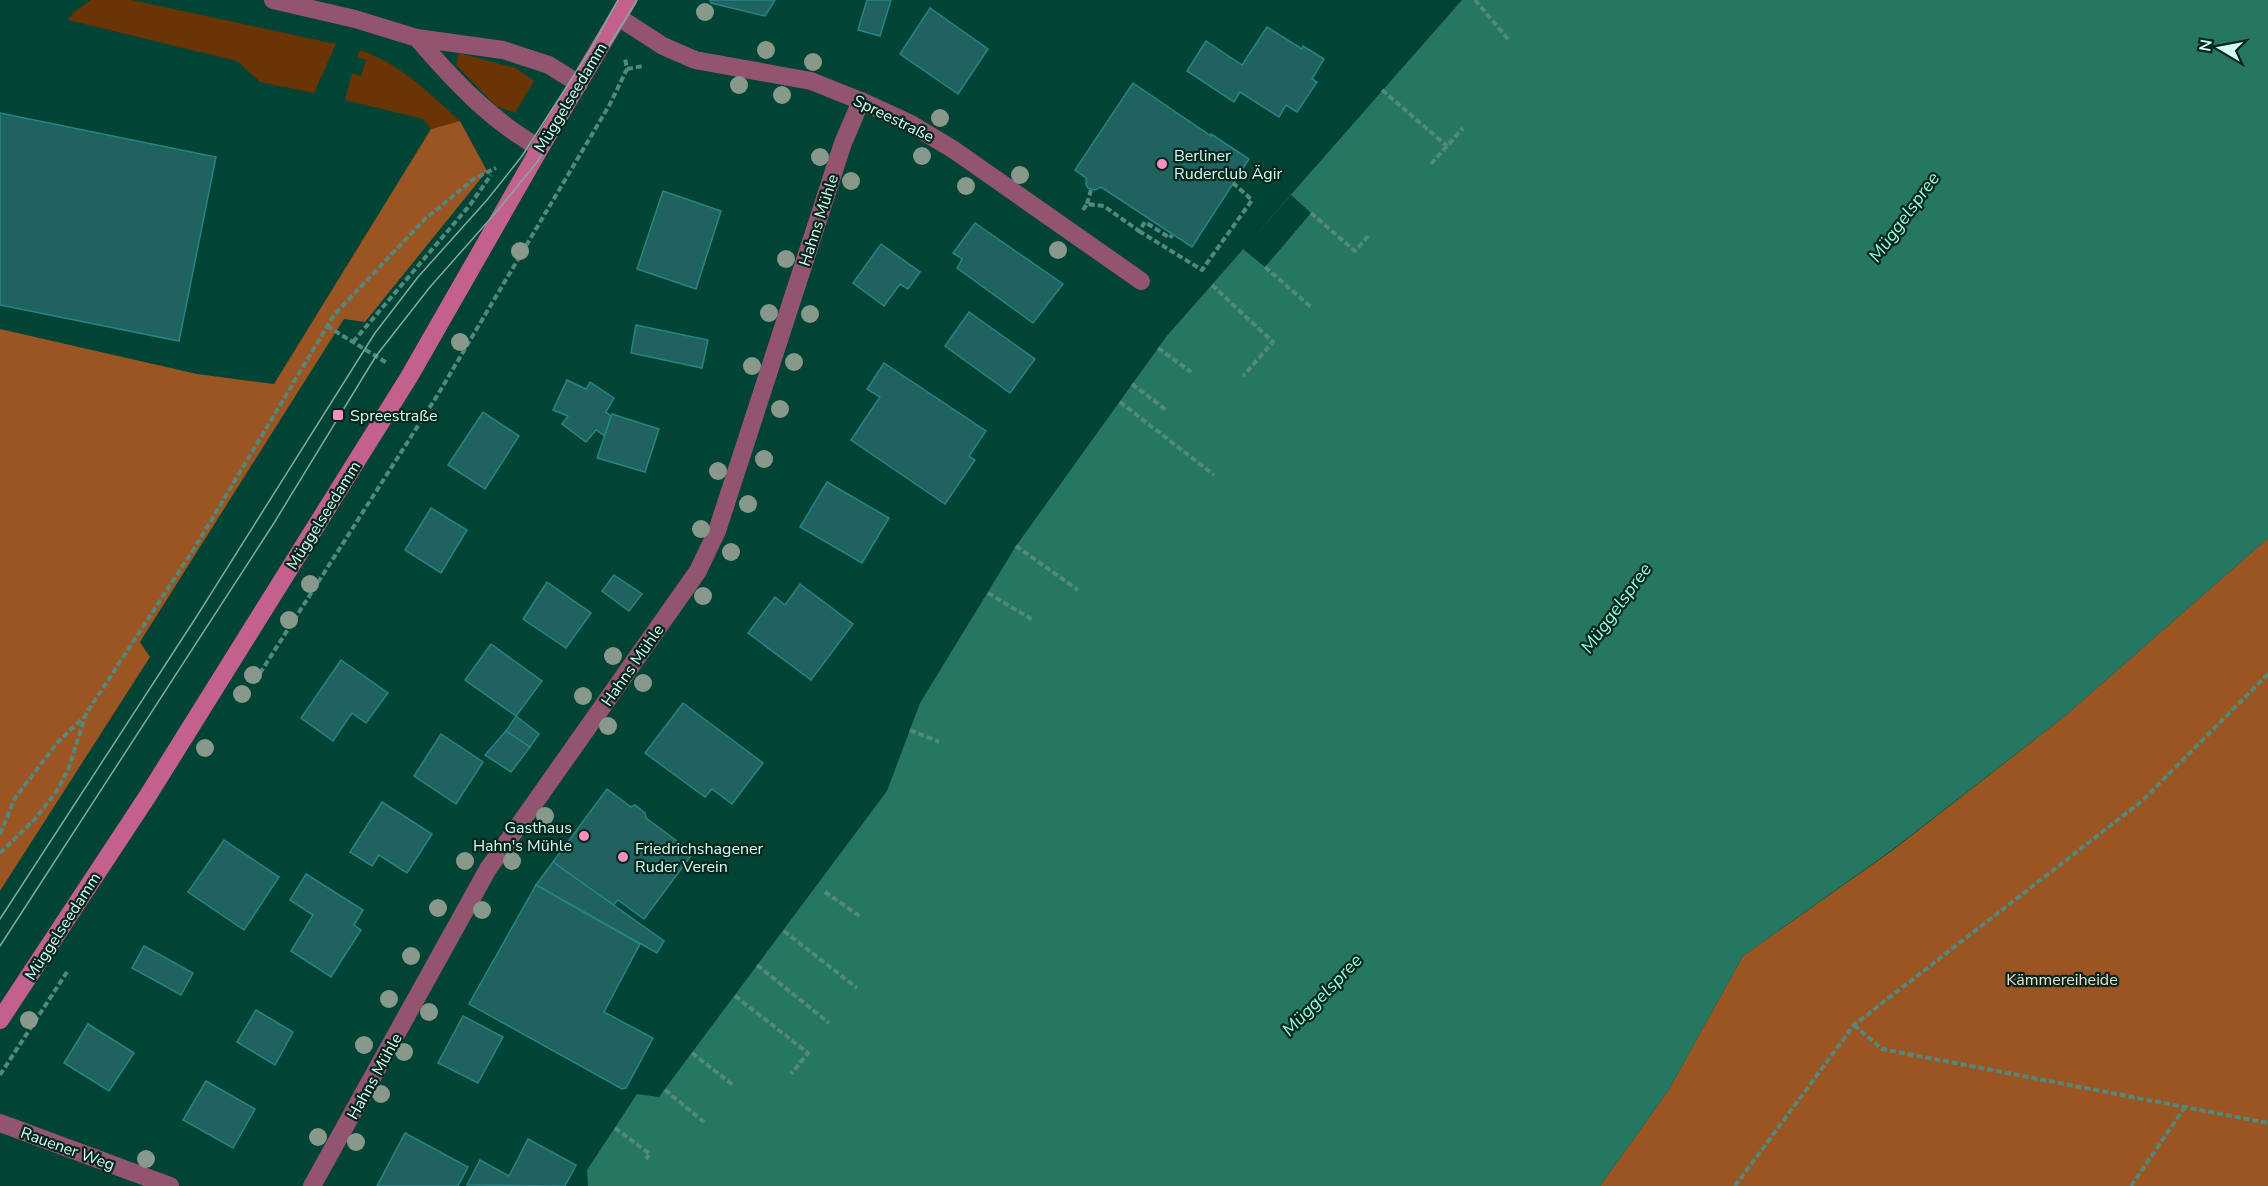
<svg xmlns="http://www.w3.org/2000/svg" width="2268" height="1186" font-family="'Nunito Sans',sans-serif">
<rect width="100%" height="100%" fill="#014335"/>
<g fill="#6b3405">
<path d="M91,0H132L336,44L314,93L260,82L237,61L68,20L73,13Z"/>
<path d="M360,50C401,64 429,93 460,121L431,129L423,119L345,100L352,73L361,76L366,60L357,57Z"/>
<path d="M459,53L516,68L534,81L515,113L496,106L456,65Z"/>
</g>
<g fill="#9b5522">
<path d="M460,121L487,171L365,322L344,319L140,642L150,657L0,891V329L197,374L274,384L431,129Z"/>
<path d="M2268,538V1186H1600L1668,1091L1743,956L1893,850L2065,716Z"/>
</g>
<path fill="#257762" d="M1462,0H2268V538L2065,716L1892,850L1743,956L1668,1091L1600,1186H588L587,1170L637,1094L659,1097L664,1090L887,791L920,703L1016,546L1166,337Z"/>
<path fill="#014335" d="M1291,195L1311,213L1265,267L1243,249Z"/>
<g fill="#206260" stroke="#248684" stroke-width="1.5">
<path d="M710,0H775L765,16L711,3Z"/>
<path d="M867,0H891L880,36L858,30Z"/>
<path d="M930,8L988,49L958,94L900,54Z"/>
<path d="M1267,27L1302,49L1303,46L1324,59L1312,79L1317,82L1297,112L1286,105L1279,117L1240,92L1234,102L1187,71L1206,41L1242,65Z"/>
<path d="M1133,83L1211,136V134L1249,159L1192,247L1101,187L1095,190L1088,188L1086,184V178L1075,170Z"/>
<path d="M0,113L216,157L179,341L0,305Z"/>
<path d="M663,191L721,211L696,289L637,269Z"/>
<path d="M975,223L1063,284L1033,323L957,268L962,259L953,253Z"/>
<path d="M881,244L920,272L908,289L900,284L884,306L853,283Z"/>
<path d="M969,312L1035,359L1010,393L945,346Z"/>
<path d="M636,325L708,340L702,368L631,353Z"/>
<path d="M884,363L986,431L969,456L975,460L945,504L851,440L880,397L867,389Z"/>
<path d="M567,380L586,389L590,382L614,398L606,412L611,416L605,436L596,430L586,442L562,424L568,416L553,410Z"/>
<path d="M483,412L519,436L485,489L448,465Z"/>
<path d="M612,414L659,429L645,472L597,458Z"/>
<path d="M827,482L889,518L862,563L800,527Z"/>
<path d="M431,508L467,530L441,573L405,550Z"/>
<path d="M614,575L642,594L629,611L602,591Z"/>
<path d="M547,582L591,613L566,648L523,619Z"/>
<path d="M800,584L853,624L811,680L748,633L775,597L785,605Z"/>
<path d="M491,644L542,681L516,716L465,680Z"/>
<path d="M341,660L388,693L366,723L352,713L333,741L301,718Z"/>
<path d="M683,703L763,763L732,804L712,789L705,797L645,753Z"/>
<path d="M516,716L539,734L530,747L506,731Z"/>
<path d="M506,731L530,747L511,772L485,755Z"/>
<path d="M441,734L483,762L456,804L414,776Z"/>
<path d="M607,789L631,807L635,805L645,813L646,818L693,853L644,919L618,900L613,905L553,862Z"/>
<path d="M382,802L432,834L407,873L379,855L372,866L350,852Z"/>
<path d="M224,840L279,877L244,930L188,892Z"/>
<path d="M553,862L664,941L657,953L536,885Z"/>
<path d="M306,874L363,910L354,925L361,930L331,977L291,951L313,915L290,900Z"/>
<path d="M536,885L640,944L604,1012L653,1038L626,1088L622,1089L469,1004Z"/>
<path d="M144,946L193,973L181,995L132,968Z"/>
<path d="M256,1010L293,1032L275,1065L237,1042Z"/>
<path d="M463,1016L503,1037L478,1083L438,1063Z"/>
<path d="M88,1024L134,1053L109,1091L64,1063Z"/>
<path d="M206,1081L255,1109L233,1148L183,1120Z"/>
<path d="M405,1133L468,1167L458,1186H377Z"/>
<path d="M528,1139L576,1165L565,1186L467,1185L480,1160L509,1176Z"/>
</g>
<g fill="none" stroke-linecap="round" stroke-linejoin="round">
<g stroke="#52897c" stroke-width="4" stroke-dasharray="6 3" stroke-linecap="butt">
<path d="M1475,0L1508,39"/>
<path d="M627,69L643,66"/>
<path d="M1382,90L1447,146"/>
<path d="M1431,164L1463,128"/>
<path d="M1087,204L1091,190"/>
<path d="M1083,210L1087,204L1104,206L1139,231L1145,222L1170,238L1172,235"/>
<path d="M1311,213L1355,251L1369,235"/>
<path d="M1139,231L1202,270L1252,200L1233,183"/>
<path d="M1265,267L1311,307"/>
<path d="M1212,285L1273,342L1243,376"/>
<path d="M327,326L387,363"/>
<path d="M353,342L470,205L491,175"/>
<path d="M1158,348L1191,372"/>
<path d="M1132,384L1166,410"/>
<path d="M1120,402L1214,475"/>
<path d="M1016,546L1078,590"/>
<path d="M988,593L1033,620"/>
<path d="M255,681L437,396L610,104L627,69L625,58"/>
<path d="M910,730L939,742"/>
<path d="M0,834L15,798L57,743L86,715"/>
<path d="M0,853L35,819L56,792L68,770L86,714L197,544L334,315L425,219L475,178L496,168"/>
<path d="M825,892L861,917"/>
<path d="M784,931L857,988"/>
<path d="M757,965L829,1023"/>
<path d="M735,996L808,1053L791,1074"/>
<path d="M1854,1025L1882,1049L2268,1123"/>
<path d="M692,1053L733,1085"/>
<path d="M0,1075L67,972"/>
<path d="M665,1090L704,1122"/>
<path d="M615,1128L650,1154L646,1159"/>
<path d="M1735,1186L1854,1025L2142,801L2268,674"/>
<path d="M2131,1186L2185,1107"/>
</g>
<g stroke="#93546f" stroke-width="18">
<path d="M273,0L355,19L417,38L503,50L549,65L579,84"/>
<path d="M618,17L663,46L695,60L811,81L861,101L911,124L954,150L1141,281"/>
<path d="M417,38C453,80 491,121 540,148"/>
<path d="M0,1123L170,1186"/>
<path d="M312,1186L488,869L698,571L717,531L843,143L861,101"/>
</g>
<path stroke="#c3608e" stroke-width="18" d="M0,1020L147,797L409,377L540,148L628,0"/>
<g stroke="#7bad9f" stroke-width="1.5">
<path d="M0,919L195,619L375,333L418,277L487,200L522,156L591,49L618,0"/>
<path d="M0,946L274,523L376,356L430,287L498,210L537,162L637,0"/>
</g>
</g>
<g fill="#88988a">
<circle cx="705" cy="12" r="9"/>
<circle cx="766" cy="50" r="9"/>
<circle cx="813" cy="62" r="9"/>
<circle cx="739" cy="85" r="9"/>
<circle cx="782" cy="95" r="9"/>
<circle cx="940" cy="118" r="9"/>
<circle cx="922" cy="156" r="9"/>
<circle cx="820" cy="157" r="9"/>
<circle cx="1020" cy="175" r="9"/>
<circle cx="851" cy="181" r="9"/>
<circle cx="966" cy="186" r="9"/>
<circle cx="1058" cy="250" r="9"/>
<circle cx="520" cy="251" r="9"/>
<circle cx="786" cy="259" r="9"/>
<circle cx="769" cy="313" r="9"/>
<circle cx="810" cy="314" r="9"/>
<circle cx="460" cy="342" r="9"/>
<circle cx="794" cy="362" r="9"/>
<circle cx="752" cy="366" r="9"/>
<circle cx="780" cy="409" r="9"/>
<circle cx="764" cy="459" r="9"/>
<circle cx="718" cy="471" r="9"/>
<circle cx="748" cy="504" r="9"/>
<circle cx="701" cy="529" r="9"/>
<circle cx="731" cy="552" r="9"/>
<circle cx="310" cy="584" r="9"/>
<circle cx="703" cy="596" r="9"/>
<circle cx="289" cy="620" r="9"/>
<circle cx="613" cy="656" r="9"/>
<circle cx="253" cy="675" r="9"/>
<circle cx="643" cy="683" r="9"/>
<circle cx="242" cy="694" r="9"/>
<circle cx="583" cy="696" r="9"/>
<circle cx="608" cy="726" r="9"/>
<circle cx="205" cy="748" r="9"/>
<circle cx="545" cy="816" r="9"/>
<circle cx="465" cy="861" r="9"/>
<circle cx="512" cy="861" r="9"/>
<circle cx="438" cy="908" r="9"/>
<circle cx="482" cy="910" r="9"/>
<circle cx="411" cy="956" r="9"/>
<circle cx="389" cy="999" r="9"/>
<circle cx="429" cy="1012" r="9"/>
<circle cx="29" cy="1020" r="9"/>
<circle cx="364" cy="1045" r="9"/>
<circle cx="404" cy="1052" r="9"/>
<circle cx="381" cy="1094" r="9"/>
<circle cx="318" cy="1137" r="9"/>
<circle cx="356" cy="1142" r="9"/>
<circle cx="146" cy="1159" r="9"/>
</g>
<g fill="#fd8ebf" stroke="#03261d" stroke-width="2">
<circle cx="1162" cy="164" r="6"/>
<rect x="332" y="409" width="12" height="12" rx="3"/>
<circle cx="584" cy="836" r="6"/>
<circle cx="623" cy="857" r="6"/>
</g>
<g text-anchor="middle" stroke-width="4.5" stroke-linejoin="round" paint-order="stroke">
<g font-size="16" fill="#d7fdf0" stroke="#03261d">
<text transform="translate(570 97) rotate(-59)" y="6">Müggelseedamm</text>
<text transform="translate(894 118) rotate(26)" y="6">Spreestraße</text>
<text transform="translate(818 220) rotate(-72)" y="6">Hahns Mühle</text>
<text transform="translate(323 515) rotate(-58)" y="6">Müggelseedamm</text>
<text transform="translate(632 665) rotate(-55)" y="6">Hahns Mühle</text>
<text transform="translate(62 926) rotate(-57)" y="6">Müggelseedamm</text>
<text transform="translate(374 1076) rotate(-61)" y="6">Hahns Mühle</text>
<text transform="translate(68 1148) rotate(20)" y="6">Rauener Weg</text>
</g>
<g font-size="16" fill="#d7fdf0" stroke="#03261d" text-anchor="start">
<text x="1174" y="161">Berliner<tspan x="1174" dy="18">Ruderclub Ägir</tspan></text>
<text x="350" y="421">Spreestraße</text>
<text x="572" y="833" text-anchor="end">Gasthaus<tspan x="572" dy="18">Hahn's Mühle</tspan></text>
<text x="635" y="854">Friedrichshagener<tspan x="635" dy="18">Ruder Verein</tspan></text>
</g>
<g font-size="16" fill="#f7decf" stroke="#03261d">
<text x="2062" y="985">Kämmereiheide</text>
</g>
<g font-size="18" font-style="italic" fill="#98fbdd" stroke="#03261d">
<text transform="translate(1904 217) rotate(-54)" y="6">Müggelspree</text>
<text transform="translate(1616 608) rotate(-54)" y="6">Müggelspree</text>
<text transform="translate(1322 995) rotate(-46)" y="6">Müggelspree</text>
</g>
</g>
<g transform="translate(2220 48) rotate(280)" stroke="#03261d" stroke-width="4.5" paint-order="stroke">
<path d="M0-4.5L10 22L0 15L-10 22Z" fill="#d7fdf0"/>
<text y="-9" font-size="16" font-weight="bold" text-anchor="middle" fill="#d7fdf0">N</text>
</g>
</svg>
